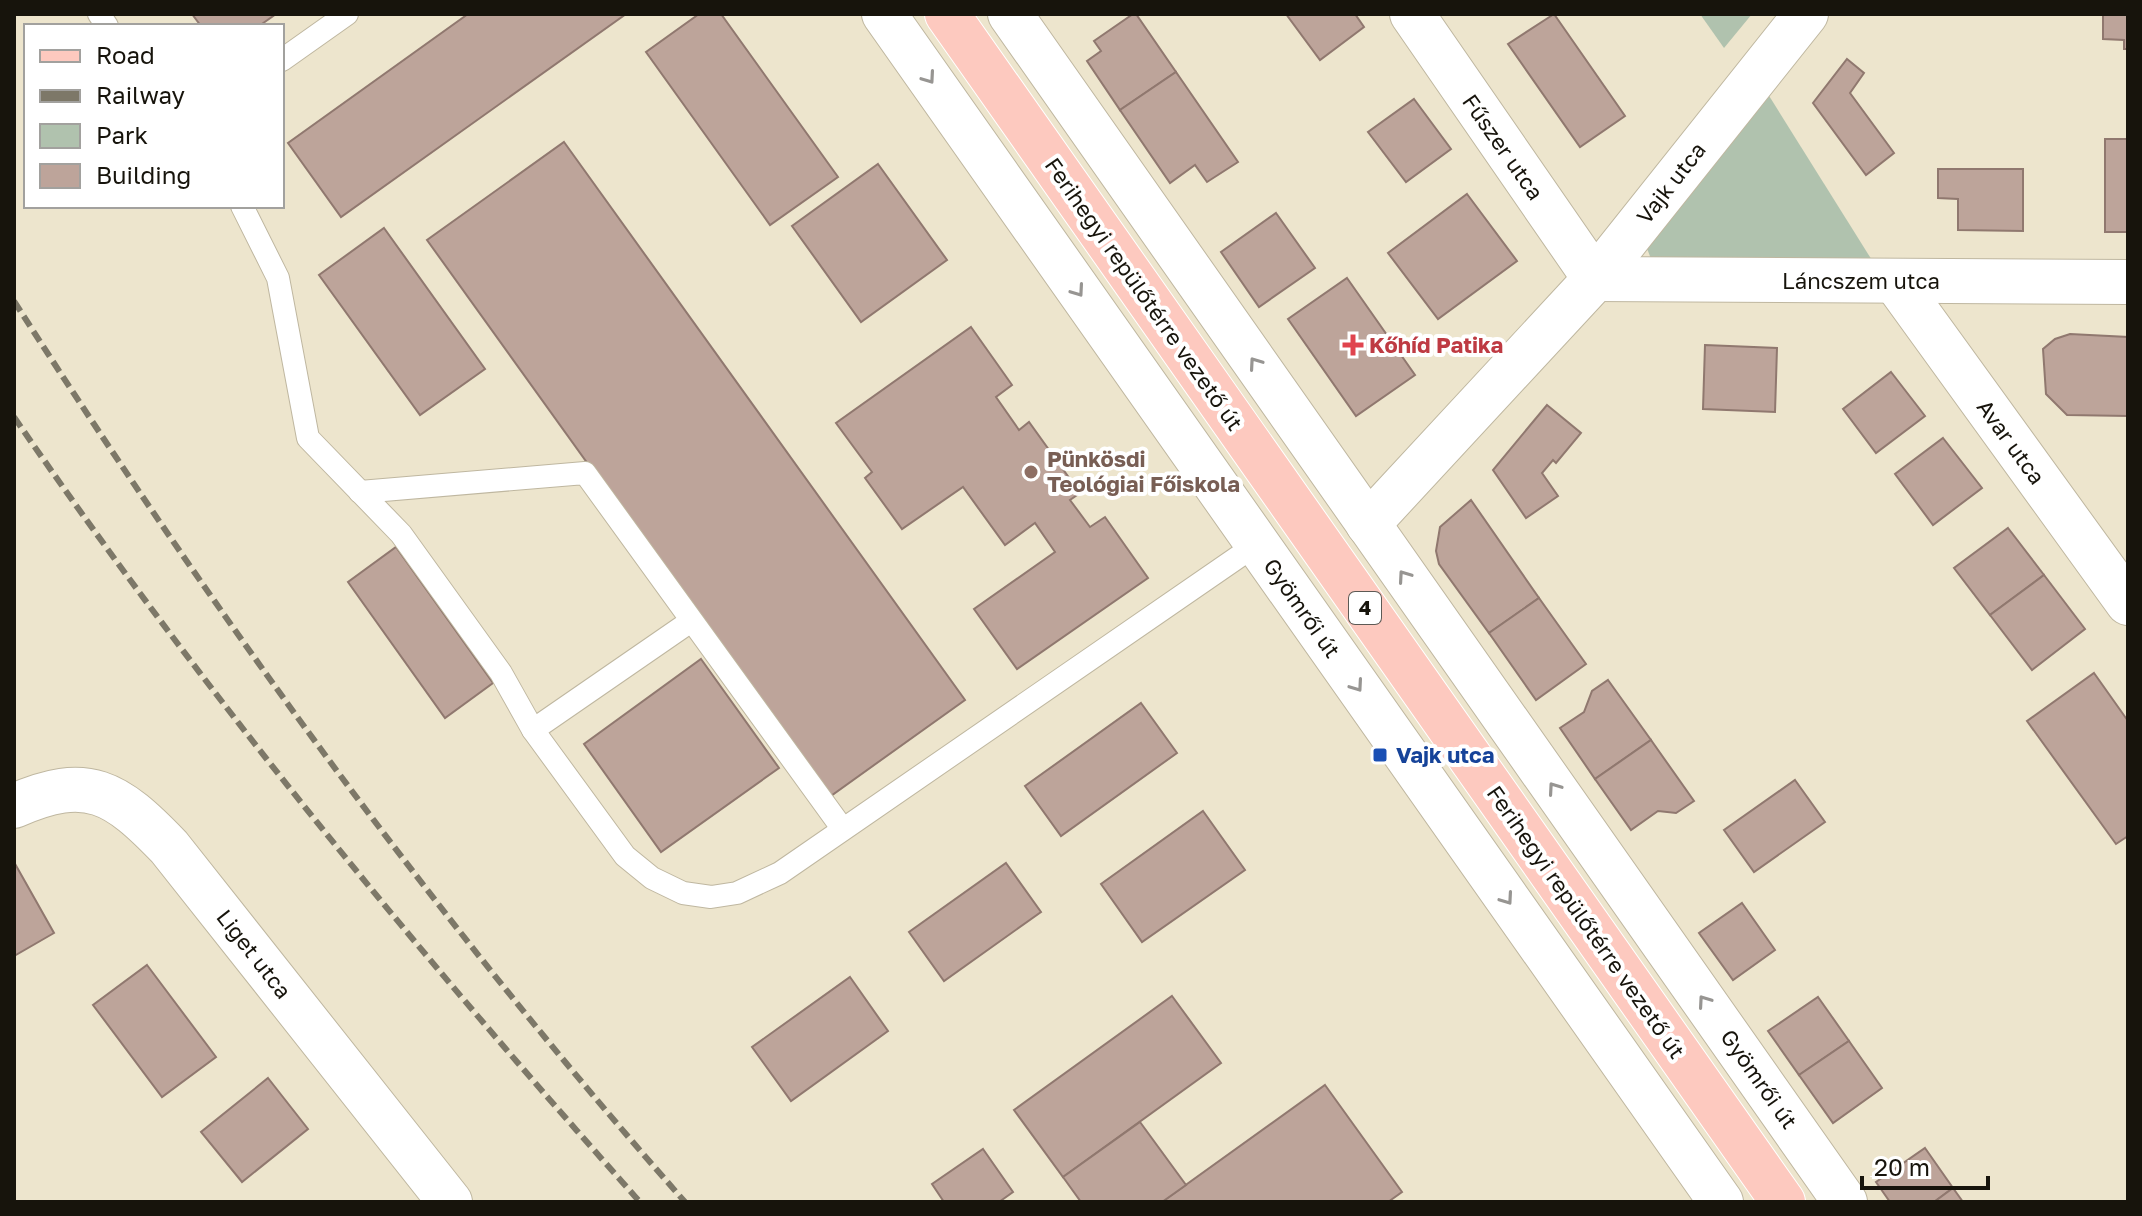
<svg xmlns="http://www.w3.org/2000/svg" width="2142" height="1216" font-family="'Golos Text',sans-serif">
<rect width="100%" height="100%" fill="#ede5cd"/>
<g fill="#b0c2ae">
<path d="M1700,14H1752L1724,48Z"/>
<path d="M1766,91L1880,273L1656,272L1643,238Z"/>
</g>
<g fill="#bda49a" stroke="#90786f" stroke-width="2">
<path d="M192,14H276L259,26H201Z"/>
<path d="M468,14H626L341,217L288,143Z"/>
<path d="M699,14H721L838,177L770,225L646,52Z"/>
<path d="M1133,14H1136L1176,72L1120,110L1087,61L1101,51L1094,41Z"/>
<path d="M1286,14H1355L1364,27L1320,60Z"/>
<path d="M1554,14L1625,116L1580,147L1508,44Z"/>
<path d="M2103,14H2128V49H2124V40L2103,39Z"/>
<path d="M1847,59L1864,73L1850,93L1894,153L1866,175L1813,103Z"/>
<path d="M1176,72L1238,162L1207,182L1195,165L1170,183L1120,110Z"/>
<path d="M1414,99L1451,149L1406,182L1368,132Z"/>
<rect x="2105" y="139" width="23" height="93"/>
<path d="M564,142L965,700L828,798L427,240Z"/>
<path d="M878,164L947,260L861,322L792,226Z"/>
<path d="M1938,169H2023V231L1958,230V199L1938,198Z"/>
<path d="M1467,194L1517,261L1438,319L1388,253Z"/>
<path d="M1276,213L1315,268L1259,307L1221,252Z"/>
<path d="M384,228L485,369L420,415L319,275Z"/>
<path d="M1347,278L1415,375L1356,416L1288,319Z"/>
<path d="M971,327L1012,385L996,397L1019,430L1029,422L1080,493L1070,500L1090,527L1105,517L1148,578L1017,669L974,609L1055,552L1035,523L1005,545L963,487L902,529L865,478L872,472L836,423Z"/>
<path d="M2070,334L2128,337V416L2067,415L2046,394L2043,349L2055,339Z"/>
<path d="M1705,345L1777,348L1775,412L1703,409Z"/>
<path d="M1891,372L1925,416L1876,453L1843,409Z"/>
<path d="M1547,405L1581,433L1556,463L1553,460L1542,473L1558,496L1526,518L1493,470Z"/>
<path d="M1943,438L1982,488L1933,525L1895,474Z"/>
<path d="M1471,500L1539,598L1489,633L1439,564L1436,551L1440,527Z"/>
<path d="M2008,528L2044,575L1990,615L1954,568Z"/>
<path d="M396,547L493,683L445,718L348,582Z"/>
<path d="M2044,575L2085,629L2032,670L1990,615Z"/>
<path d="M1539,598L1586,664L1536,700L1489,633Z"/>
<path d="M701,659L779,768L661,852L584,744Z"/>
<path d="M2094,673L2128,721V836L2116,844L2027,721Z"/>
<path d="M1608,680L1651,740L1595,779L1560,728L1584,712L1592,691Z"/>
<path d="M1141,703L1177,753L1061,836L1025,786Z"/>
<path d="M1651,740L1694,801L1676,813L1658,811L1631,830L1595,779Z"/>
<path d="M1795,780L1825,822L1754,872L1724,830Z"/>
<path d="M1203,811L1245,870L1142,942L1101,884Z"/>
<path d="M14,862L54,933L14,956Z"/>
<path d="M1006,863L1041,912L944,981L909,932Z"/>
<path d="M1742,903L1775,950L1733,980L1699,933Z"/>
<path d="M147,965L216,1057L162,1097L93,1005Z"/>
<path d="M850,977L888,1031L791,1101L752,1047Z"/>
<path d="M1172,996L1221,1063L1063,1177L1014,1110Z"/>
<path d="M1818,997L1849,1041L1799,1075L1768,1031Z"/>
<path d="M1849,1041L1882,1088L1833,1123L1799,1075Z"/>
<path d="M268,1078L308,1129L242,1182L201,1132Z"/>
<path d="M1325,1085L1402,1192L1388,1202H1162Z"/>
<path d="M1140,1122L1186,1185L1162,1202H1081L1063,1177Z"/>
<path d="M1925,1148L1953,1188L1934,1202H1890L1876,1182Z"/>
<path d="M983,1149L1013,1192L999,1202H944L932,1184Z"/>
<path d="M1953,1188L1963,1202H1934Z"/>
</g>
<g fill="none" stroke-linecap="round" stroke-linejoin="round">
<g stroke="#bfb7a0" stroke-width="24">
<g id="service">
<path d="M99,14L107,26"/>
<path d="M282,60L347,14"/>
<path d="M242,206L278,278L308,438L401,534L501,673L533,730L625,856L652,878L683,893L711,897L737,893L780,873L1257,544"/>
<path d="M360,492L585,473L842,828"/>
<path d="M533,730L691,621"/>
</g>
</g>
<g stroke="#bfb7a0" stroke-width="46">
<g id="minor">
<path d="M1412,14L1595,279L2128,282"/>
<path d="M1895,281L2128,603"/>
<path d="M1368,524L1595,279L1806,14"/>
<path d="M14,806C88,773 116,792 169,847L450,1202"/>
</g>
</g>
<g stroke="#bfb7a0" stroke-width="46">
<g id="tertiary">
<path d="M884,14L1721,1202"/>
<path d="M1010,14L1845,1202"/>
</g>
</g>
<g stroke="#fff" stroke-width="46">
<path id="primary" d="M947,14L1783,1202"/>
</g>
<use href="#service" stroke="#fff" stroke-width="22"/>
<use href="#minor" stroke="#fff" stroke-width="44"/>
<use href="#tertiary" stroke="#fff" stroke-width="44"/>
<use href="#primary" stroke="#fdc9bf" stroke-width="44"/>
<g stroke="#7d7868" stroke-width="6" stroke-dasharray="12 6" stroke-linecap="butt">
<path d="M14,301C215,616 438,922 685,1202"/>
<path d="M14,417C204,693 417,952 640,1202"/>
</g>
</g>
<defs><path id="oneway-chevron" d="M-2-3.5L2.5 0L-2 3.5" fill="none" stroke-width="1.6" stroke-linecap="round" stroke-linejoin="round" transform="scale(2)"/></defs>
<g stroke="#979592">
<use href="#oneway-chevron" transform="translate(929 78) rotate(55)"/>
<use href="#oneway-chevron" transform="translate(1078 291) rotate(55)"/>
<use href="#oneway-chevron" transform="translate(1255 363) rotate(-125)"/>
<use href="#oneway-chevron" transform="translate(1404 576) rotate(-125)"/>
<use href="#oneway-chevron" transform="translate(1357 686) rotate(55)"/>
<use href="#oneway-chevron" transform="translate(1554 788) rotate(-125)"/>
<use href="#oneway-chevron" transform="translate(1507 899) rotate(55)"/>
<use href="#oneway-chevron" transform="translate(1704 1001) rotate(-125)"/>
</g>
<path fill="#e0444e" stroke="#fff" stroke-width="3" d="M1349 333h8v8h8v8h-8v8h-8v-8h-8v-8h8z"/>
<circle fill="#8d6e63" stroke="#fff" stroke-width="3" cx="1031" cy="472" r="8"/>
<rect fill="#1a4fb4" stroke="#fff" stroke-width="3" x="1372" y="747" width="16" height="16" rx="4"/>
<g text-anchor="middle" stroke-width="8" stroke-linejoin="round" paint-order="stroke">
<rect fill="#fff" stroke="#5d5a55" stroke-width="2" x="1349" y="592" width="32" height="32" rx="6"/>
<g font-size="20" font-weight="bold" fill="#17140c">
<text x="1365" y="615">4</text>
</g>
<g font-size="22" fill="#17140c" stroke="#fff">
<text transform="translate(1503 147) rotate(55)" y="8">Fűszer utca</text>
<text transform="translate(1671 183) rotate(-52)" y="8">Vajk utca</text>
<text x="1861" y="289">Láncszem utca</text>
<text transform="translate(1144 294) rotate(55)" y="8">Ferihegyi repülőtérre vezető út</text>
<text transform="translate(2011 442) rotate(54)" y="8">Avar utca</text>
<text transform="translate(1302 608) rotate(55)" y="8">Gyömrői út</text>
<text transform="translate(1586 922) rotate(55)" y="8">Ferihegyi repülőtérre vezető út</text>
<text transform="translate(254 954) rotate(52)" y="8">Liget utca</text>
<text transform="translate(1759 1079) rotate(55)" y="8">Gyömrői út</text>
</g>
<g font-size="22" font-weight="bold" fill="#be3a42" stroke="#fff" text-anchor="start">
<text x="1369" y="353">Kőhíd Patika</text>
</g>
<g font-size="22" font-weight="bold" fill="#785e54" stroke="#fff" text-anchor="start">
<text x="1047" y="467">Pünkösdi<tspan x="1047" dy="25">Teológiai Főiskola</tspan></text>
</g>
<g font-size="22" font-weight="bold" fill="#164399" stroke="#fff" text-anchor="start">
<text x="1396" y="763">Vajk utca</text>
</g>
</g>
<rect width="2142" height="1216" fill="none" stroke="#17140c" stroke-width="32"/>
<rect x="24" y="24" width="260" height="184" fill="#ffffff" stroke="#a2a19e" stroke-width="2"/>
<rect x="40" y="50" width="40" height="12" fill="#fdc9bf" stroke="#a2a19e" stroke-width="2"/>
<text x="96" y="64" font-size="24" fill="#17140c">Road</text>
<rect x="40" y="90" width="40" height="12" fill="#7d7868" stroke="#a2a19e" stroke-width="2"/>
<text x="96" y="104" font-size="24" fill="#17140c">Railway</text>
<rect x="40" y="124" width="40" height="24" fill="#b0c2ae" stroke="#a2a19e" stroke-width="2"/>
<text x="96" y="144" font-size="24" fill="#17140c">Park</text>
<rect x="40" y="164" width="40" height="24" fill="#bda49a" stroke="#a2a19e" stroke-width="2"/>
<text x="96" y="184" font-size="24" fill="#17140c">Building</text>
<path d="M1862 1176v12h126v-12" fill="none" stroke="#17140c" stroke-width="4"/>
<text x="1874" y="1176" font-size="24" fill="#17140c" stroke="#ffffff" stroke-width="6" paint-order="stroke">20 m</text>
</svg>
